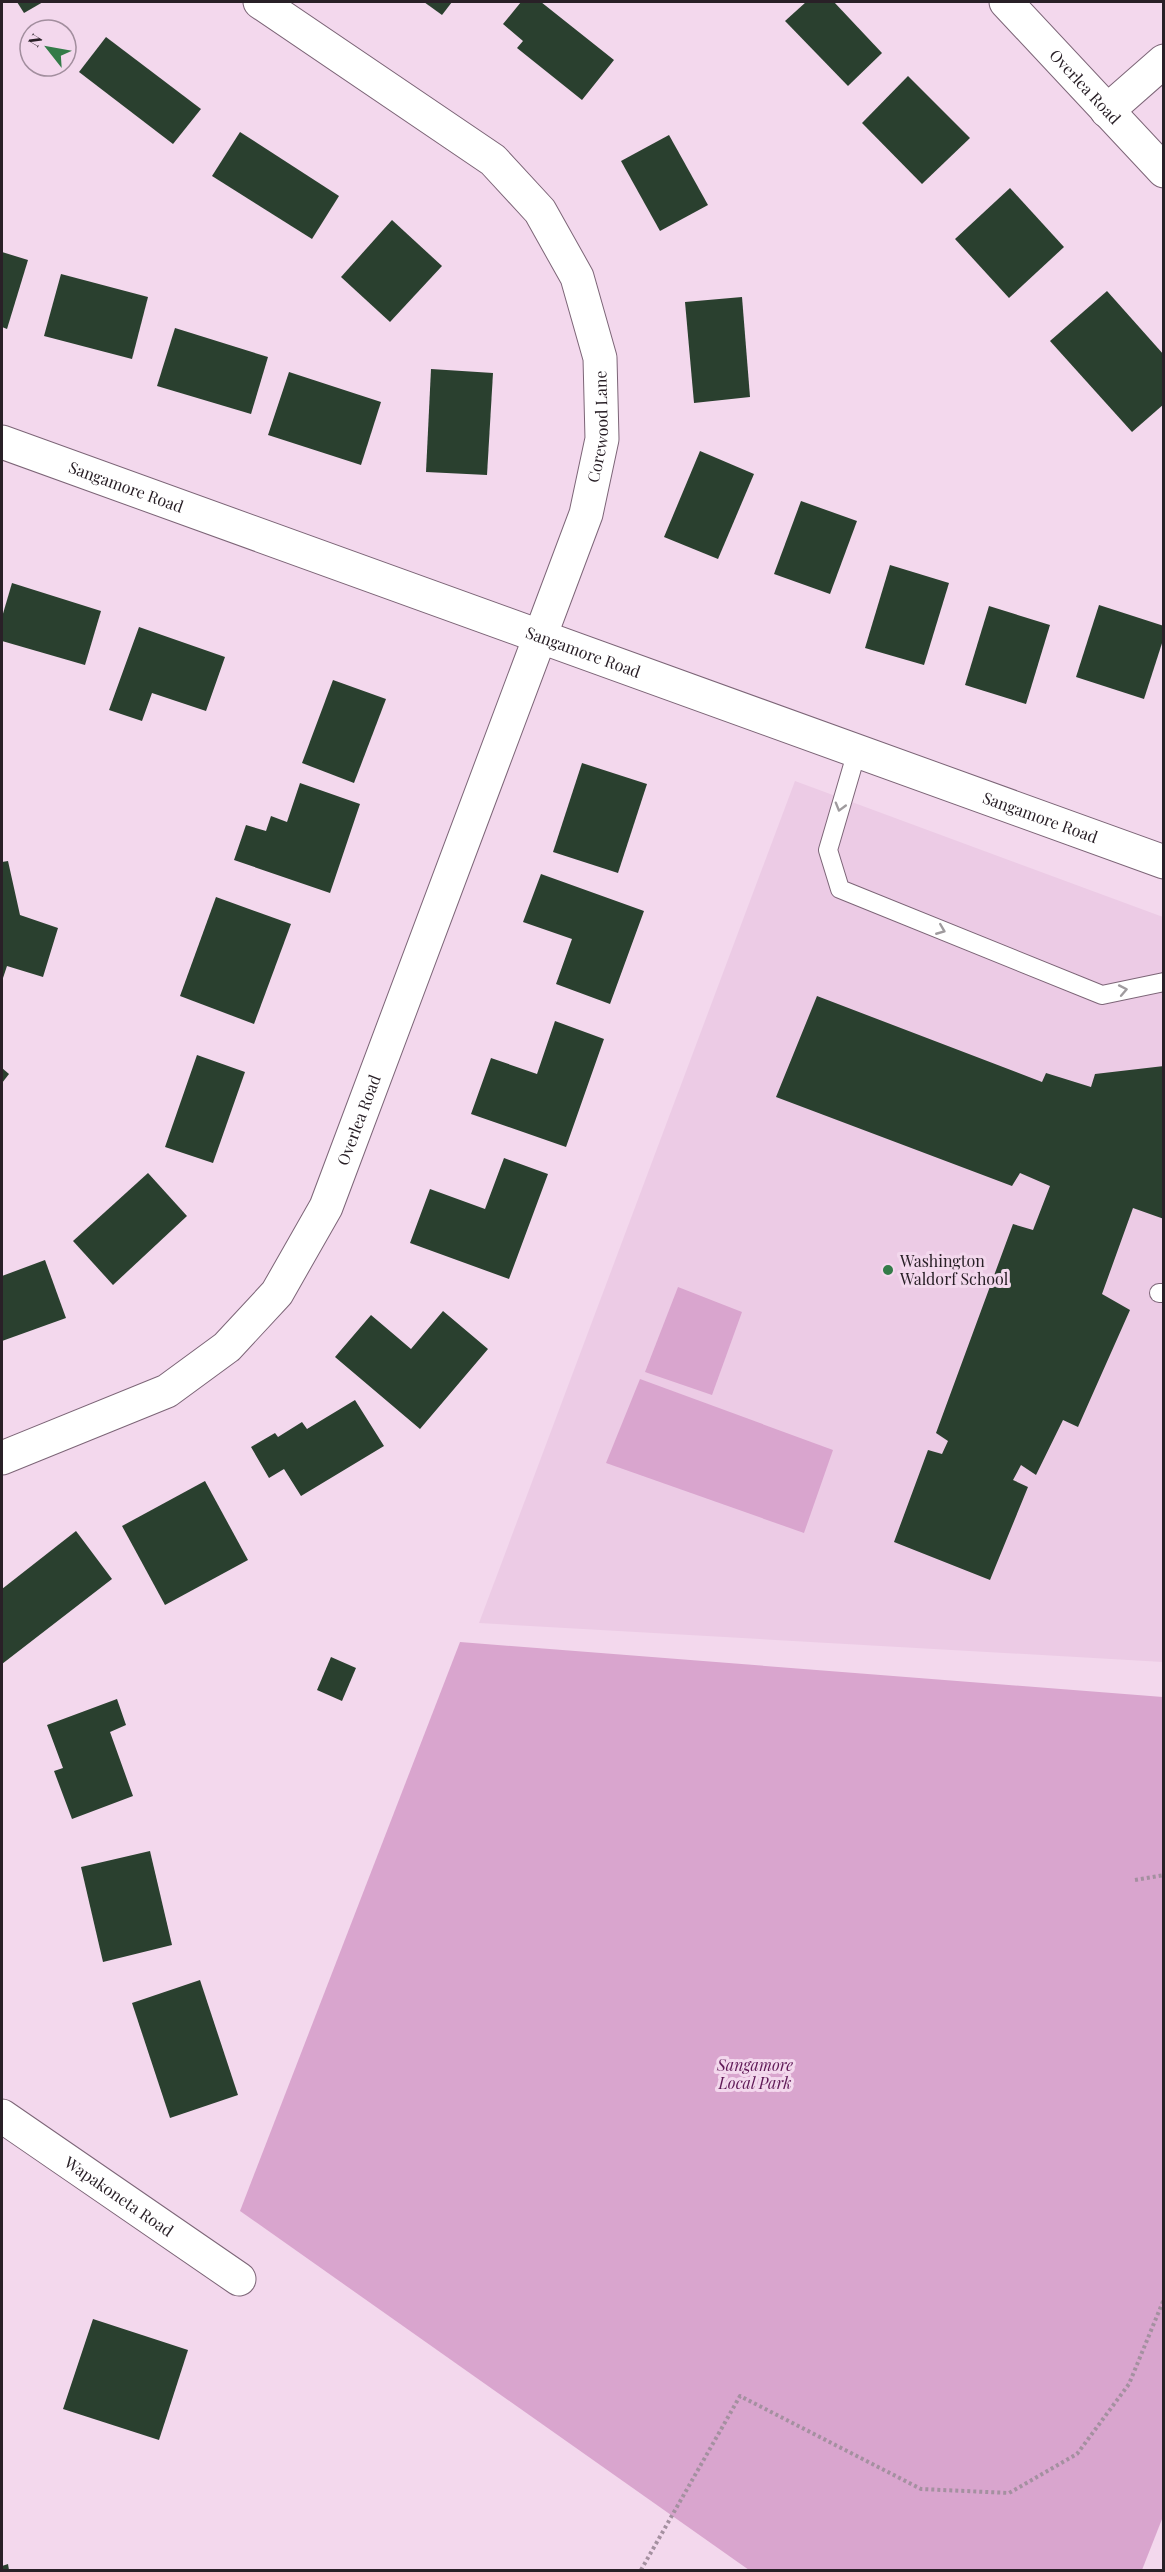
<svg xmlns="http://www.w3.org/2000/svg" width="1165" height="2572" font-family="'Playfair Display',serif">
<rect width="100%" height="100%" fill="#f3d8ed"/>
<path fill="#eccbe5" d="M795,781L1163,917V1662L479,1623Z"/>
<g fill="#d9a5ce">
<path d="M678,1287L742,1312L712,1395L645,1372Z"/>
<path d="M640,1379L833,1450L804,1533L606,1463Z"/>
<path d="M460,1642L1163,1697L1164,2514L1142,2570H749L240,2211Z"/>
</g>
<g fill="#2a402f">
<path d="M17,2H43L24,13Z"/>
<path d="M424,2H452L442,15Z"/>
<path d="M521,2H541L614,60L582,100L517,48L523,41L503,24Z"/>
<path d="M806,2H834L882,53L848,86L785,21Z"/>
<path d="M106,37L201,109L173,144L79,72Z"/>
<path d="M908,76L970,138L922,184L862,123Z"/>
<path d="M240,132L339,196L312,239L212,176Z"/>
<path d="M669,135L708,205L660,231L621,161Z"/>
<path d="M1010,188L1064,247L1009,298L955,239Z"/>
<path d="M392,220L442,266L390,322L341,277Z"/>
<path d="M2,252L28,260L7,329L2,327Z"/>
<path d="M61,274L148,297L132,359L44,336Z"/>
<path d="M1107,291L1164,355V404L1132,432L1050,341Z"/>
<path d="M742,297L750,397L694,403L685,302Z"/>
<path d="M175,328L268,357L251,414L157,386Z"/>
<path d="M431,369L493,373L487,475L426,472Z"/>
<path d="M289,372L381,402L361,465L268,435Z"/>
<path d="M700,451L754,474L718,559L664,537Z"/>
<path d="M801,501L857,521L830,594L774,574Z"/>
<path d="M890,565L949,583L924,665L865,648Z"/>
<path d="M12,583L101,611L85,665L2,641V617Z"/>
<path d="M1099,605L1164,626V637L1144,699L1076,677Z"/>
<path d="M989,606L1050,625L1026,704L965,685Z"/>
<path d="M139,627L225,657L206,711L152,693L142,721L109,710Z"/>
<path d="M333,680L386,699L354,783L302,763Z"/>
<path d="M582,763L647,784L618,873L553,852Z"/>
<path d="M300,783L360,804L330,893L234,860L246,825L266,831L271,816L287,822Z"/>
<path d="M8,861L20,915L58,928L43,977L7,966L2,981V862Z"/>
<path d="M541,874L644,911L610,1004L556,984L572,939L523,922Z"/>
<path d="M216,897L291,924L254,1024L180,996Z"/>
<path d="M817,996L1042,1082L1046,1073L1091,1087L1095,1074L1164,1066V1219L1133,1208L1102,1294L1130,1310L1078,1427L1063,1420L1036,1475L1021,1465L1013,1480L1028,1487L990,1580L894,1542L928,1450L942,1454L948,1441L936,1433L1013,1224L1033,1230L1050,1186L1020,1173L1012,1186L776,1097Z"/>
<path d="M555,1021L604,1039L566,1147L471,1114L491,1058L537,1074Z"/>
<path d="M197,1055L245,1072L213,1163L165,1147Z"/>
<path d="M2,1068L9,1074L2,1083Z"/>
<path d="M504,1158L548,1174L509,1279L410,1243L430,1189L485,1209Z"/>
<path d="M148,1173L187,1216L113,1285L73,1241Z"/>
<path d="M45,1260L66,1318L2,1341V1276Z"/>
<path d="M443,1311L488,1349L420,1429L335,1357L371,1315L411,1349Z"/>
<path d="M355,1400L384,1446L301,1496L284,1469L269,1478L251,1447L275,1433L278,1437L302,1422L307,1429Z"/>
<path d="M205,1481L248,1560L165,1605L122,1526Z"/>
<path d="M76,1531L112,1579L2,1664V1589Z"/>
<path d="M331,1657L356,1668L342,1701L317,1690Z"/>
<path d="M117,1699L126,1725L110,1732L133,1796L72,1819L54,1771L63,1768L47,1725Z"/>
<path d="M150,1851L172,1945L103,1962L81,1867Z"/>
<path d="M200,1980L238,2095L170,2118L132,2003Z"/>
<path d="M93,2319L188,2350L159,2440L63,2409Z"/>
<path d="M8,2564L9,2570H2V2566Z"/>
</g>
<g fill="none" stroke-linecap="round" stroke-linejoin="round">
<g stroke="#7c6577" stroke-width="20">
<g id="service">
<path d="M857,751L828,850L840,889L1102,995L1164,982"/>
<path d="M1159,1293H1164"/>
</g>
</g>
<g stroke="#7c6577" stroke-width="35">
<g id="minor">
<path id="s1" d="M1006,2L1164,171"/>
<path d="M1107,111L1164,61"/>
<path id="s2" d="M2,1458L167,1391L227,1347L277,1293L326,1207L586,514L602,439L600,358L577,277L540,211L493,160L260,2"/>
<path id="s3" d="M2,2116L239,2279"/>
</g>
</g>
<g stroke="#7c6577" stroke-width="35">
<g id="tertiary">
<path id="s4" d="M2,442L1164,862"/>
</g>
</g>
<g stroke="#a490a0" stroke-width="4" stroke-dasharray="3 3" stroke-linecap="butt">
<path d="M1135,1880L1164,1875"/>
<path d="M641,2570L740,2396L921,2489L1009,2493L1077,2454L1129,2384L1164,2299"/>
</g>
<use href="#service" stroke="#fff" stroke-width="18"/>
<use href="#minor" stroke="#fff" stroke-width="33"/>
<use href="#tertiary" stroke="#fff" stroke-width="33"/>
</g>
<defs><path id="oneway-chevron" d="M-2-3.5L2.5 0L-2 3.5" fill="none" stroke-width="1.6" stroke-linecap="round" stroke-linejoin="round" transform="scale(1.5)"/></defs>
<g stroke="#9f9b9e">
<use href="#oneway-chevron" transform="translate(840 807) rotate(106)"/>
<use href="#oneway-chevron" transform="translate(941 930) rotate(22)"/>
<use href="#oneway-chevron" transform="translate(1123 990) rotate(-11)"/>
</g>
<circle fill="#337b48" stroke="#f3d8ed" stroke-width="2" cx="888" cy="1270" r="6"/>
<g text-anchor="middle" stroke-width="6" stroke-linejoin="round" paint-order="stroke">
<g font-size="16" fill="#292027" stroke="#f3d8ed">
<text dy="6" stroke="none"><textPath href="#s1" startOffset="116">Overlea Road</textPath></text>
<text dy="6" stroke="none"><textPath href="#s2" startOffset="1254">Corewood Lane</textPath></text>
<text dy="6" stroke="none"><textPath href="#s4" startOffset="132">Sangamore Road</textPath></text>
<text dy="6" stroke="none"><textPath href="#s4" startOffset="618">Sangamore Road</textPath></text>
<text dy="6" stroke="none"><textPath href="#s4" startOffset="1104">Sangamore Road</textPath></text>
<text dy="6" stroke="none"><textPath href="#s2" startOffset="518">Overlea Road</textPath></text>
<text dy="6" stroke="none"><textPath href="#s3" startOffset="142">Wapakoneta Road</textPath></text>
</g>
<g font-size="16" fill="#292027" stroke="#f3d8ed" text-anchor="start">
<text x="900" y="1267">Washington<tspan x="900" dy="18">Waldorf School</tspan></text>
</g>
<g font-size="16" font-style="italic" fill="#5f1956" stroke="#f3d8ed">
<text x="755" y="2071">Sangamore<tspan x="755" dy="18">Local Park</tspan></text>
</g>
</g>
<rect width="1165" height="2572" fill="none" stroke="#292027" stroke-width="6"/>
<g transform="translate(48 48) rotate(301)"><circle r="28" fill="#f3d8ed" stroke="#a28e9e" stroke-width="1.5"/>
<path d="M0-4.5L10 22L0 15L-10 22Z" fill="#337b48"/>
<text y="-9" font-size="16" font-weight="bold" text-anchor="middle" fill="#292027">N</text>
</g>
</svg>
